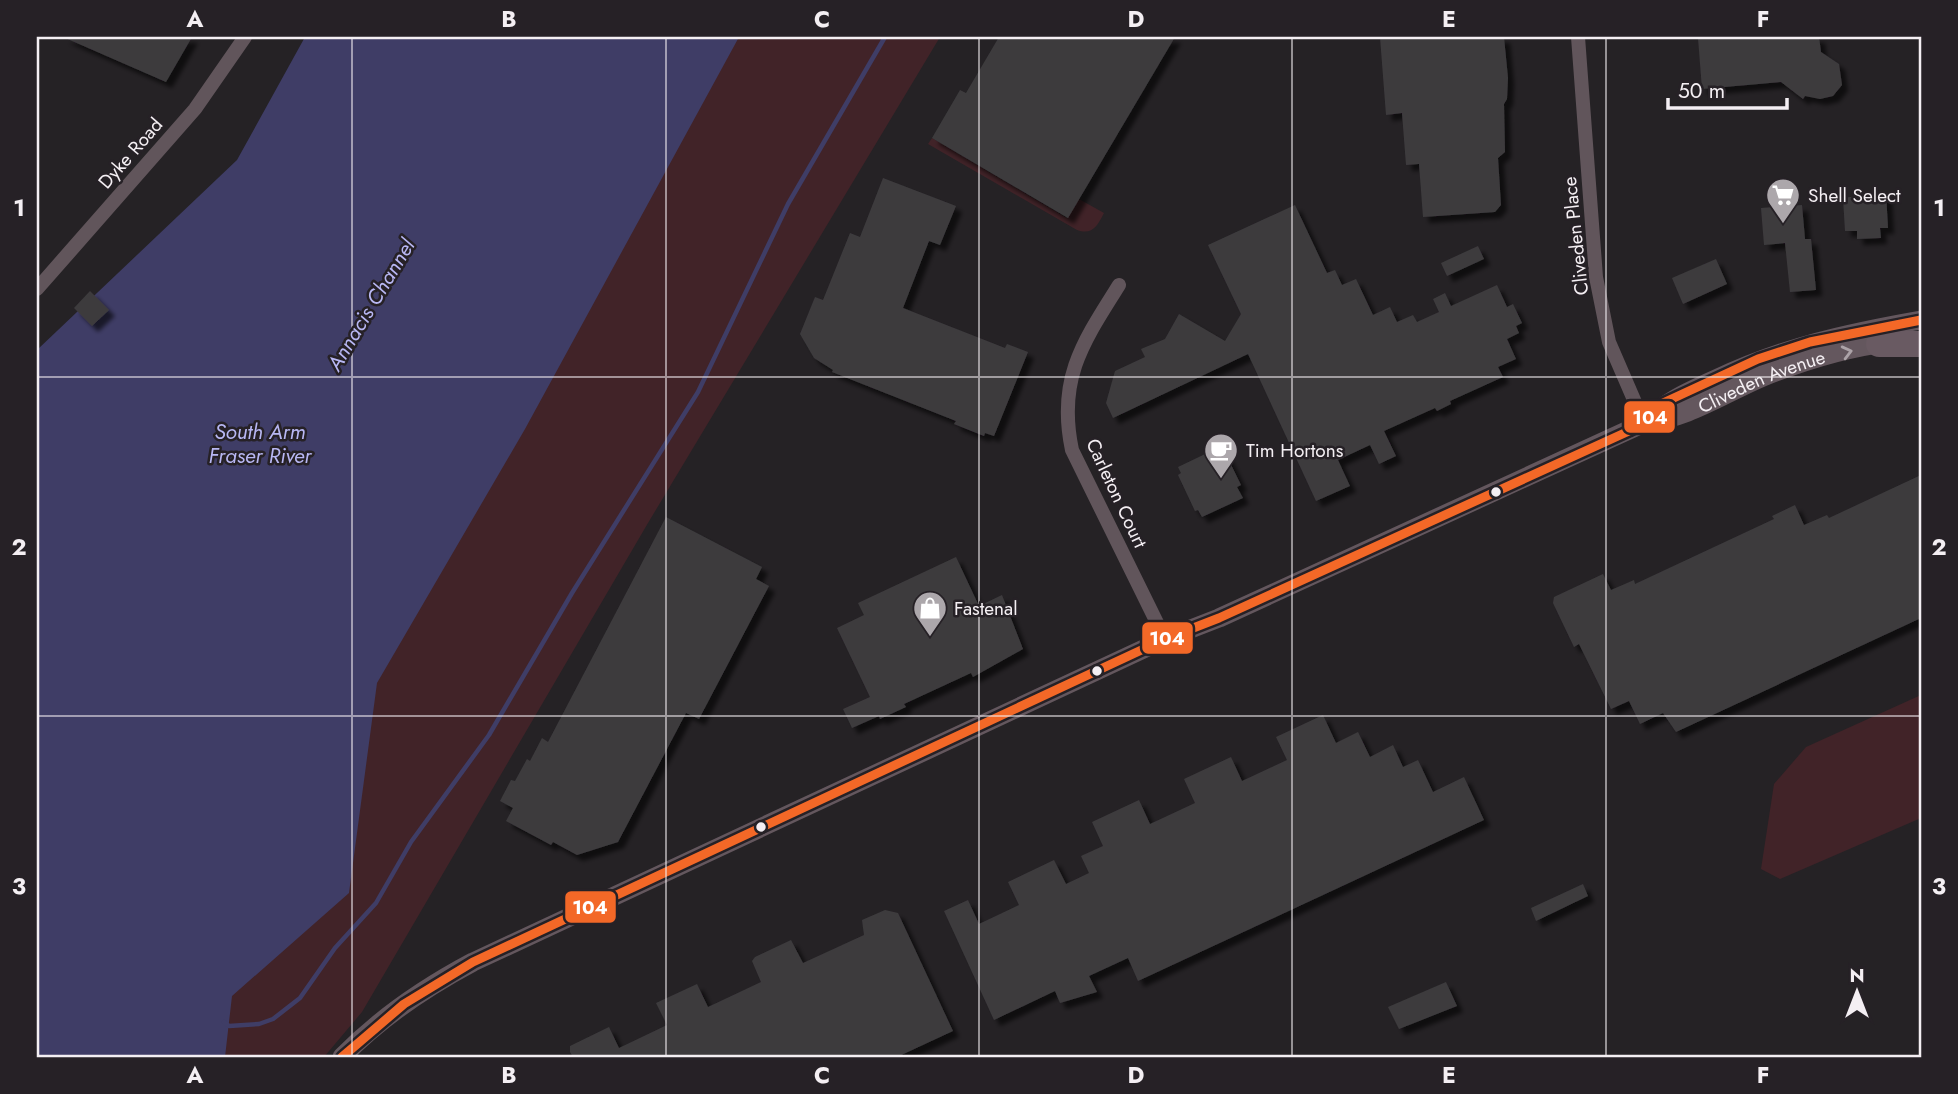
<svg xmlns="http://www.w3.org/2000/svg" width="1958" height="1094" font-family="Jost,sans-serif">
<defs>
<filter id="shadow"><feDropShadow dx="6" dy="6" stdDeviation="2" flood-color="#0009"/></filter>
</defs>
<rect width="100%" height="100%" fill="#252225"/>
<g fill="#412328">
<path d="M702,37H940L648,523L362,1012L324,1057H37V1023Z"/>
<path d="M932,138L1067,218L1079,199L1104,213C1097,227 1092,235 1077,230L928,144Z"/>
<path d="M1921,695V818L1780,879L1761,869L1774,784L1806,747Z"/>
</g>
<path fill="#3f3d66" d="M305,37H739L525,429L377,683L349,893L232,996L225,1057H37V350L237,160Z"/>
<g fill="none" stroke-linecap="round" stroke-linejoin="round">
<path stroke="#3f3d66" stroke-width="4.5" d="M224,1022L229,1026L259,1024L273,1019L300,998L335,948L376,903L411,842L489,735L572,593L698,392L788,204L885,37"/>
</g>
<g fill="#3d3b3e" filter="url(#shadow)">
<path d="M63,37H192L166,82Z"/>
<path d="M999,37H1175L1068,218L932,138L960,90L966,93Z"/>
<path d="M1380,37H1504L1508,78L1507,99L1504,104L1505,152L1498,158L1501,205L1495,212L1423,217L1419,164L1406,165L1402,113L1386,115Z"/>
<path d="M1717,37H1819L1821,52L1839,64L1842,85L1833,96L1820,99L1805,96L1803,99L1781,82L1702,89L1698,38Z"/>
<path d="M883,178L956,206L940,245L929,241L903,308L1005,348L1007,344L1028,352L994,436L985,433L984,436L954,424L956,421L832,372L833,370L814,358L800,334L815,297L823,300L850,233L860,237Z"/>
<path d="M1886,192L1888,228H1880L1881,238L1857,239V231H1845L1843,198Z"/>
<path d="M1295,205L1327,273L1335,270L1342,285L1356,279L1373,315L1390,307L1397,322L1413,315L1417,322L1439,312L1433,299L1445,293L1451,306L1497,285L1507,307L1513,304L1522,323L1516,326L1519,333L1507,339L1516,359L1498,367L1503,377L1450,401L1451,404L1437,411L1435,408L1384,431L1396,456L1379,464L1370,445L1338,460L1350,486L1316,501L1248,354L1113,418L1106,403L1115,371L1145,357L1141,349L1165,339L1179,314L1225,341L1241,314L1208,245Z"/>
<path d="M1802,205L1805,239H1811L1816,290L1790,292L1785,243L1764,245L1761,208Z"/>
<path d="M1478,246L1484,259L1447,276L1441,263Z"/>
<path d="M1716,259L1727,284L1683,304L1672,278Z"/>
<path d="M90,291L109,310L92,326L74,308Z"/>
<path d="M1222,446L1241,485L1237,487L1243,498L1202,517L1198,510L1195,511L1178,475L1181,473L1178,467Z"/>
<path d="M1921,475V618L1676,732L1663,713L1640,724L1629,701L1611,709L1579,644L1574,647L1553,603L1554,597L1603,574L1611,590L1634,580L1635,584L1774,519L1772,516L1795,505L1804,525L1827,515L1829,518Z"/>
<path d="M666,517L762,567L756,579L769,586L699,719L686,713L618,842L577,855L553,842L551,845L506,821L513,808L500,801L511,780L515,781L527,759L530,761L542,738L548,742Z"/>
<path d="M956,557L979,606L1002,595L1023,649L973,677L971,673L904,704L906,707L880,719L879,716L852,728L843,709L870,697L837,628L864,615L858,603Z"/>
<path d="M1323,715L1336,743L1358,732L1370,757L1393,745L1403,767L1418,760L1433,792L1464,777L1484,820L1138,981L1128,958L1089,976L1097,992L1060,1003L1055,991L994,1020L944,911L968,900L979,924L1019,905L1008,882L1054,860L1066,884L1089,873L1081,856L1103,846L1092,822L1139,800L1150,824L1195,803L1184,779L1231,757L1242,781L1287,760L1276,737Z"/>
<path d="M1583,884L1588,896L1536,921L1531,908Z"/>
<path d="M885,910L898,913L953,1031L897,1057H573L570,1052V1046L609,1027L619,1048L667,1025L656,1003L697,984L708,1007L761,982L752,961L755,957L791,940L803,963L864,935L862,920Z"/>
<path d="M1446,982L1457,1006L1399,1029L1388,1007Z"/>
</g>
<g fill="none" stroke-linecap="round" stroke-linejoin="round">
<g stroke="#61555b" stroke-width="14">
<path d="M1578,37L1596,277L1609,342L1644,423"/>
<path d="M1119,285C1083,342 1057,379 1072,450L1165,639"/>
<path d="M37,289L195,109L245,37"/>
</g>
<g stroke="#64575e" stroke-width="19">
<path d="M1644,423C1666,401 1687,392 1716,379C1784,347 1847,333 1921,320"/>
<path id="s1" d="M342,1057C381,1017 424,988 473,962L1165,639L1219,618L1644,423C1687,419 1723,394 1763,377C1803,361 1849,347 1892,342"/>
</g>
<path stroke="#695a62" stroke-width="26" d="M1879,344H1921"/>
<g stroke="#262126" stroke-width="14">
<path id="bus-1" d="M342,1057L404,1004L473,962L1165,639L1219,618L1629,431L1644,423L1663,403L1758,359L1810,342L1921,320"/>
</g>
<use href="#bus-1" stroke="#f36827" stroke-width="9"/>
</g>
<defs><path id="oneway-chevron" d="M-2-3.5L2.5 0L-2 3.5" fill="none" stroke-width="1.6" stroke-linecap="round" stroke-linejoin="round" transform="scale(1.75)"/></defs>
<use stroke="#aca3a8" href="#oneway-chevron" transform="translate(1847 352) rotate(-14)"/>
<path fill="none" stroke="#f4eff3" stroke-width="2" stroke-opacity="0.55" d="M352,37V1057M666,37V1057M979,37V1057M1292,37V1057M1606,37V1057M37,377H1921M37,716H1921"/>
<defs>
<g id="supermarket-pin" transform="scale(1.75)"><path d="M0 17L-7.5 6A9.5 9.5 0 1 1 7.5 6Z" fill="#aca7ab" stroke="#262126"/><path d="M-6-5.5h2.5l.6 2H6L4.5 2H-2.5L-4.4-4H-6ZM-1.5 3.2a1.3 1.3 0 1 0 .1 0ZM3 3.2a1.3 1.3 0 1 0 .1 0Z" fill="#fff"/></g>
<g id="cafe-pin" transform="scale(1.75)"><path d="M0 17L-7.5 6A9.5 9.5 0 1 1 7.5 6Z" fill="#aca7ab" stroke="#262126"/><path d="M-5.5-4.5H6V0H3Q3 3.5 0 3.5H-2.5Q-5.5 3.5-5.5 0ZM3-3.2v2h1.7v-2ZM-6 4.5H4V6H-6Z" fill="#fff"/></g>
<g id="shop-pin" transform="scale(1.75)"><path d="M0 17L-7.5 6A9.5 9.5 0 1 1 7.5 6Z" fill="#aca7ab" stroke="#262126"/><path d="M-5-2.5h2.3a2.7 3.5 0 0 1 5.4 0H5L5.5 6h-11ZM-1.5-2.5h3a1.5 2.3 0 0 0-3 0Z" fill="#fff"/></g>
</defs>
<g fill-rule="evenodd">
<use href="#supermarket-pin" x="1783" y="195"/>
<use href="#cafe-pin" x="1221" y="450"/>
<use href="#shop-pin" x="930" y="608"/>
</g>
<g fill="#f4eff3" stroke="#262126" stroke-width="2.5">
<circle cx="1496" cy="492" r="6"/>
<circle cx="1097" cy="671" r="6"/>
<circle cx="761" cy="827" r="6"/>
</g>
<g text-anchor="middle" stroke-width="5" stroke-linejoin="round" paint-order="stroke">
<g font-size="19" fill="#f4eff3" stroke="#262126">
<text transform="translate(130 153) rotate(-49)" y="7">Dyke Road</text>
<text transform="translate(1575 236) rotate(-96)" y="7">Cliveden Place</text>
<text dy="7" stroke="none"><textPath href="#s1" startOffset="1577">Cliveden Avenue</textPath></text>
<text transform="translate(1117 493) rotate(65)" y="7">Carleton Court</text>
</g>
<g font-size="19" fill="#f4eff3" stroke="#262126" text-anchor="start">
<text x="1808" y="202">Shell Select</text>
<text x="1246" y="457">Tim Hortons</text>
<text x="954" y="615">Fastenal</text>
</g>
<g font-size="21" font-style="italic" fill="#b8b7f3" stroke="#262126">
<text transform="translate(371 305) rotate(-59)" y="7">Annacis Channel</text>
<text x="260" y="439">South Arm<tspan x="260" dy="24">Fraser River</tspan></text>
</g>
</g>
<g stroke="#262126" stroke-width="2.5">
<rect x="1623" y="400" width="53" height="34" rx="7" fill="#f36827"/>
<rect x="1141" y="621" width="53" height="34" rx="7" fill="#f36827"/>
<rect x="564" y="890" width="53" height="34" rx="7" fill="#f36827"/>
</g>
<g font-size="19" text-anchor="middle" font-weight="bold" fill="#fff">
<text x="1650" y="424">104</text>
<text x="1167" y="645">104</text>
<text x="590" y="914">104</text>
</g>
<rect width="1958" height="1094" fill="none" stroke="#262126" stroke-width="77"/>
<g transform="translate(1857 992)" stroke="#262126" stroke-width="5" paint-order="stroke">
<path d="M0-5L12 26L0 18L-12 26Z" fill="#f4eff3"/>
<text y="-10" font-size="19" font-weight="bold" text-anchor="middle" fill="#f4eff3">N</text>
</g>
<path d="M1668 98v10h119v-10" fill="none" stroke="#f4eff3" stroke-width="3.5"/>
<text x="1678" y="98" font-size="21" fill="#f4eff3" stroke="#262126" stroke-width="5" paint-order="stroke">50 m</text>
<rect x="38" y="38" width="1882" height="1018" fill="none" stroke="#f4eff3" stroke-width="2.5"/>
<g font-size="23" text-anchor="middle" font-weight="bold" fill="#f4eff3">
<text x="195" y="27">A</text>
<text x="509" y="27">B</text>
<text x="822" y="27">C</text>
<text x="1136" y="27">D</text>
<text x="1449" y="27">E</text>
<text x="1763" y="27">F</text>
<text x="19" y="216">1</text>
<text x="1939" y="216">1</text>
<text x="19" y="555">2</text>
<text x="1939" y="555">2</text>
<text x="19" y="894">3</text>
<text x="1939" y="894">3</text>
<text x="195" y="1083">A</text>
<text x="509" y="1083">B</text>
<text x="822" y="1083">C</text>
<text x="1136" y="1083">D</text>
<text x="1449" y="1083">E</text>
<text x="1763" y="1083">F</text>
</g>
</svg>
